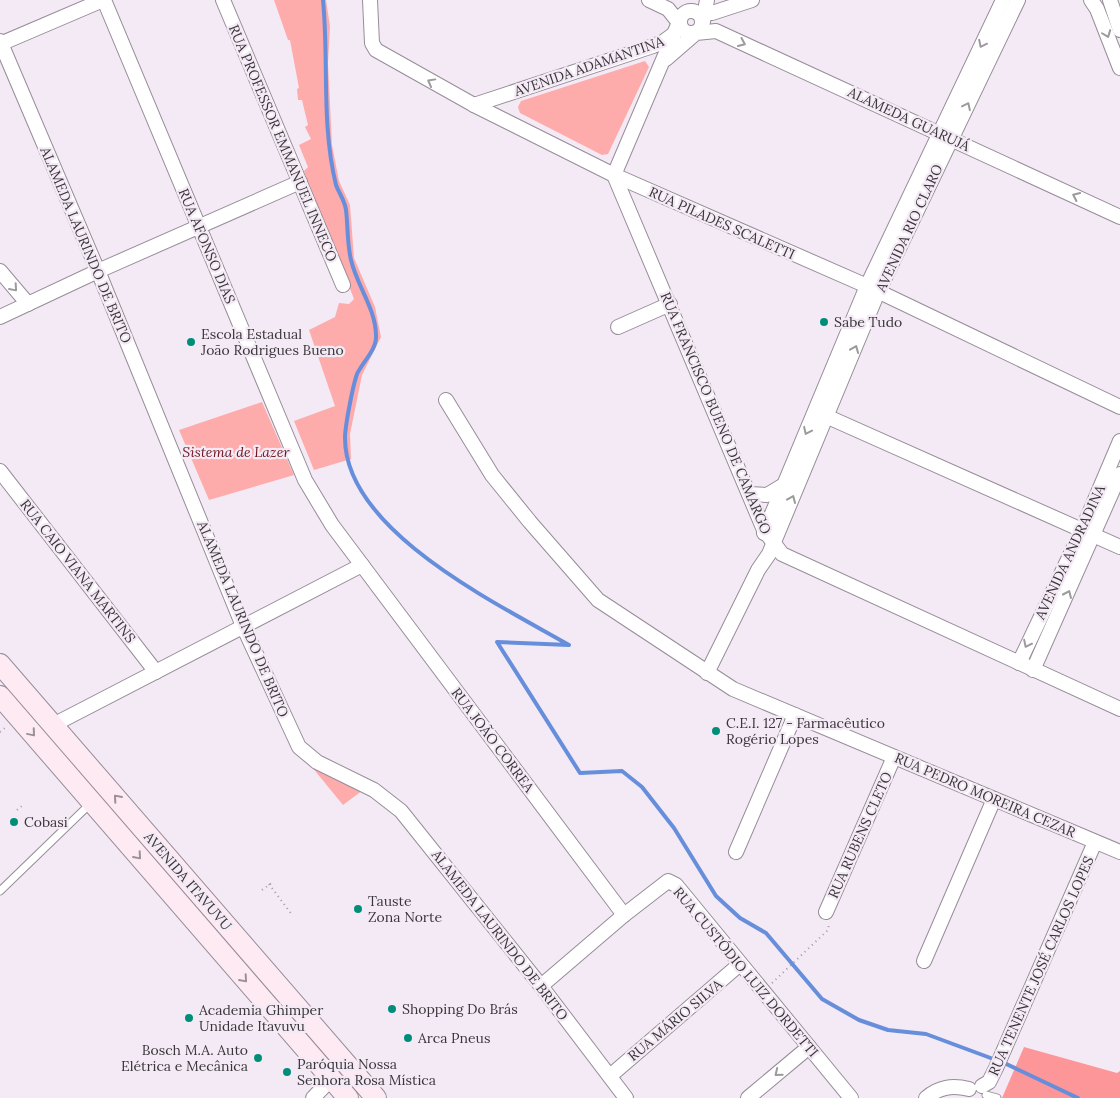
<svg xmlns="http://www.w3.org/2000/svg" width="1120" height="1098" font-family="Lora,serif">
<rect width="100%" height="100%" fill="#f4eaf5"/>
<g fill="#feabab">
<path d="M274,0H326L330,26L328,63L332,145L339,181L350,205L354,258L375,307L381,337L362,375L350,434L351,459L314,470L294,421L335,406L309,330L335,317L339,303L349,304L354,299L304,171L308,167L299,145L311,139L305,127L308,125L302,100H298L297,89L299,88L290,40H288Z"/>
<path d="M645,61L649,67L608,154L602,155L520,113L518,107L521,101Z"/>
<path d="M262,402L294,475L209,500L179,430Z"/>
<path d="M307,761L363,790L343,805Z"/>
</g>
<path fill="#fd9698" d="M1024,1047L1117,1073L1120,1071V1098H1002Z"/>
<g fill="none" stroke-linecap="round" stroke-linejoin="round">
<g stroke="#678edb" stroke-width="4">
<path d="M323,0C329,61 321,124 336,185C339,193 345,201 346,210C348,226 347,243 351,260C357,286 376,309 376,336C377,349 362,363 357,374C353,385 345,426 345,438C345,531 498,604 569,645L497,642L580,773L622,771L642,787L674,828L716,896L740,918L766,933L822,999L859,1020L888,1030L926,1034L996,1060"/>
<path d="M1002,1062L1078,1098"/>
</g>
<g stroke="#968d98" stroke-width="9">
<g id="lane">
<path d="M0,891L90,804"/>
<path d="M986,1095L997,1098"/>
</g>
</g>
<g stroke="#968d98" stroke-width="16">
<g id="street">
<path d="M104,0L305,480L332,525L624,915"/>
<path d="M223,0L343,285"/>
<path d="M370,0L372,43L376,50L474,105L614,175L867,286L1120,407"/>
<path d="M649,0L668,9L680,24"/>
<path d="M1091,0L1097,9L1120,68"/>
<path d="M1110,0L1120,30"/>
<circle cx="691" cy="22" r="11"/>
<path d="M698,13H712L752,0"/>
<path d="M680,20L614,175L764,530L782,554L1120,709"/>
<path d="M703,22L707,0"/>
<path d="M0,41L98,271L243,626L299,747L317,762L374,790L401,811L541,986L626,1098"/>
<path d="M0,44L103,0"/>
<path d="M666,59L696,33L716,31L1120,217"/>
<path d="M474,105L653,46L663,42L674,34"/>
<path d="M0,271L28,304"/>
<path d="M0,317L98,271L300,182"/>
<path d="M618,327L670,304"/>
<path d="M446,400L492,475L530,522L598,600L733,689L1120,852"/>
<path d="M819,413L1120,547"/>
<path d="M0,471L156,672"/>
<path d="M749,494L767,495L782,486"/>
<path d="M764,533L867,286L1003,0"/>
<path d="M1019,663L1083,528L1120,441"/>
<path d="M1033,670L1120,474"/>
<path d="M707,673L758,570L769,554L878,292L1018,0"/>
<path d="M53,725L362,565"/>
<path d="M736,852L795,715"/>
<path d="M826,912L894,757"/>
<path d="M924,961L994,799"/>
<path d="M541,986L624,915L668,881L676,885L851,1098"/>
<path d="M610,1076L740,964"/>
<path d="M982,1086L989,1082L996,1068L1095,842"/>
<path d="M313,1098L331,1079"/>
<path d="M748,1098L809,1047"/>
<path d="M926,1098C939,1087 952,1085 969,1089"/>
</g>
</g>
<g stroke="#968d98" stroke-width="22">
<g id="secondary">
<path d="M0,664L376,1098"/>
<path d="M0,696L348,1098"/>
</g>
</g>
<g stroke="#a29ba3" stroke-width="2" stroke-dasharray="1 4" stroke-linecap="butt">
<path d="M0,732L6,727"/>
<path d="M17,810L23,805"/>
<path d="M269,884L293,916"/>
<path d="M262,890L273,882"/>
<path d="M772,983L828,930L829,924"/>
</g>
<use href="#lane" stroke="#fff" stroke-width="7"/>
<use href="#street" stroke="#fff" stroke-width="14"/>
<use href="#secondary" stroke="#fdeaf3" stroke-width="20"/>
</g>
<defs><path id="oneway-chevron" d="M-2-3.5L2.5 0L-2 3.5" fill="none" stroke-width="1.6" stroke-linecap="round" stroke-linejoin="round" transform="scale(1.25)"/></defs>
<g stroke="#9c9a9c">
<use href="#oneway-chevron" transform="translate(1107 34) rotate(69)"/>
<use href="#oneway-chevron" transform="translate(742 43) rotate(24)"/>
<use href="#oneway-chevron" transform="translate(982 44) rotate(116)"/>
<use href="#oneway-chevron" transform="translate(431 82) rotate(-151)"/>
<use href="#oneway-chevron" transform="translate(967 106) rotate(-64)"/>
<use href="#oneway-chevron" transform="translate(1076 196) rotate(-155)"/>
<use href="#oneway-chevron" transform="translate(14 288) rotate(49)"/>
<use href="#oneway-chevron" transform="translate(855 349) rotate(-68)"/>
<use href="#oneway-chevron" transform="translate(807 431) rotate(115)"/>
<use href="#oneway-chevron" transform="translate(792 499) rotate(-67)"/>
<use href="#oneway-chevron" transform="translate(1068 594) rotate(-66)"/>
<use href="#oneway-chevron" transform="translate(1027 644) rotate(116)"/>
<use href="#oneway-chevron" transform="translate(778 1073) rotate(141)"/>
</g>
<g stroke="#9b9096">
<use href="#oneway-chevron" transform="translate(32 733) rotate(50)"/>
<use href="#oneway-chevron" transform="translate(117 798) rotate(-131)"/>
<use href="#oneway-chevron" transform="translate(138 856) rotate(49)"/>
<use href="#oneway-chevron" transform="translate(244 979) rotate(49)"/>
</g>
<g fill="#008e78" stroke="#f4eaf5" stroke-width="2">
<circle cx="824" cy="322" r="5"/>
<circle cx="191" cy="342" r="5"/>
<circle cx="716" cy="731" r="5"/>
<circle cx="14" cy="822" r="5"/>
<circle cx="358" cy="909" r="5"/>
<circle cx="392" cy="1009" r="5"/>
<circle cx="189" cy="1018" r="5"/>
<circle cx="408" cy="1038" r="5"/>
<circle cx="258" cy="1058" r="5"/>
<circle cx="287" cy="1072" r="5"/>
</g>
<g text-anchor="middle" stroke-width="4.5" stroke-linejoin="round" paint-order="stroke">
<g font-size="14" fill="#39353a" stroke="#f4eaf5">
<text transform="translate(589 66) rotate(-19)" y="5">AVENIDA ADAMANTINA</text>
<text transform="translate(909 119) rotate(25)" y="5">ALAMEDA GUARUJÁ</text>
<text transform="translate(283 143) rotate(67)" y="5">RUA PROFESSOR EMMANUEL INNECO</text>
<text transform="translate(722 223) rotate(24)" y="5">RUA PILADES SCALETTI</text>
<text transform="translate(909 228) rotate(-65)" y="5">AVENIDA RIO CLARO</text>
<text transform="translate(86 245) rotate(67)" y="5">ALAMEDA LAURINDO DE BRITO</text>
<text transform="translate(207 246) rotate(67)" y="5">RUA AFONSO DIAS</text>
<text transform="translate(716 413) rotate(67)" y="5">RUA FRANCISCO BUENO DE CAMARGO</text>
<text transform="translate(1070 552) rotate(-65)" y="5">AVENIDA ANDRADINA</text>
<text transform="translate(78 571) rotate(52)" y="5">RUA CAIO VIANA MARTINS</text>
<text transform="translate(243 619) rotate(67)" y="5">ALAMEDA LAURINDO DE BRITO</text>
<text transform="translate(493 740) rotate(53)" y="5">RUA JOÃO CORREA</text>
<text transform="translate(985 795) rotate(23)" y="5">RUA PEDRO MOREIRA CEZAR</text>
<text transform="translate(860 835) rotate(-66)" y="5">RUA RUBENS CLETO</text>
<text transform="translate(188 881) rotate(49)" y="5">AVENIDA ITAVUVU</text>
<text transform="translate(500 935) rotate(52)" y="5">ALAMEDA LAURINDO DE BRITO</text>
<text transform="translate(1041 966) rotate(-66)" y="5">RUA TENENTE JOSÉ CARLOS LOPES</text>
<text transform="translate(746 972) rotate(50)" y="5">RUA CUSTÓDIO LUIZ DORDETTI</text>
<text transform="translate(675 1020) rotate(-40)" y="5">RUA MÁRIO SILVA</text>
</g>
<g font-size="14" fill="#39353a" stroke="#f4eaf5" text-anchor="start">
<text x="834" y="327">Sabe Tudo</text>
<text x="201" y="339">Escola Estadual<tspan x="201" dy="16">João Rodrigues Bueno</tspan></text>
<text x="726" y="728">C.E.I. 127 - Farmacêutico<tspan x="726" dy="16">Rogério Lopes</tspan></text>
<text x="24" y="827">Cobasi</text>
<text x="368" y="906">Tauste<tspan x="368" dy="16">Zona Norte</tspan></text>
<text x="402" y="1014">Shopping Do Brás</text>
<text x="199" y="1015">Academia Ghimper<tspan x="199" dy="16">Unidade Itavuvu</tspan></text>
<text x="418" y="1043">Arca Pneus</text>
<text x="248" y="1055" text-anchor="end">Bosch M.A. Auto<tspan x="248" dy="16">Elétrica e Mecânica</tspan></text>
<text x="297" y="1069">Paróquia Nossa<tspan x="297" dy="16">Senhora Rosa Mística</tspan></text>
</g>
<g font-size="14" font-style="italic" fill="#6f1521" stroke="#f4eaf5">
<text x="236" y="457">Sistema de Lazer</text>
</g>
</g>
</svg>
